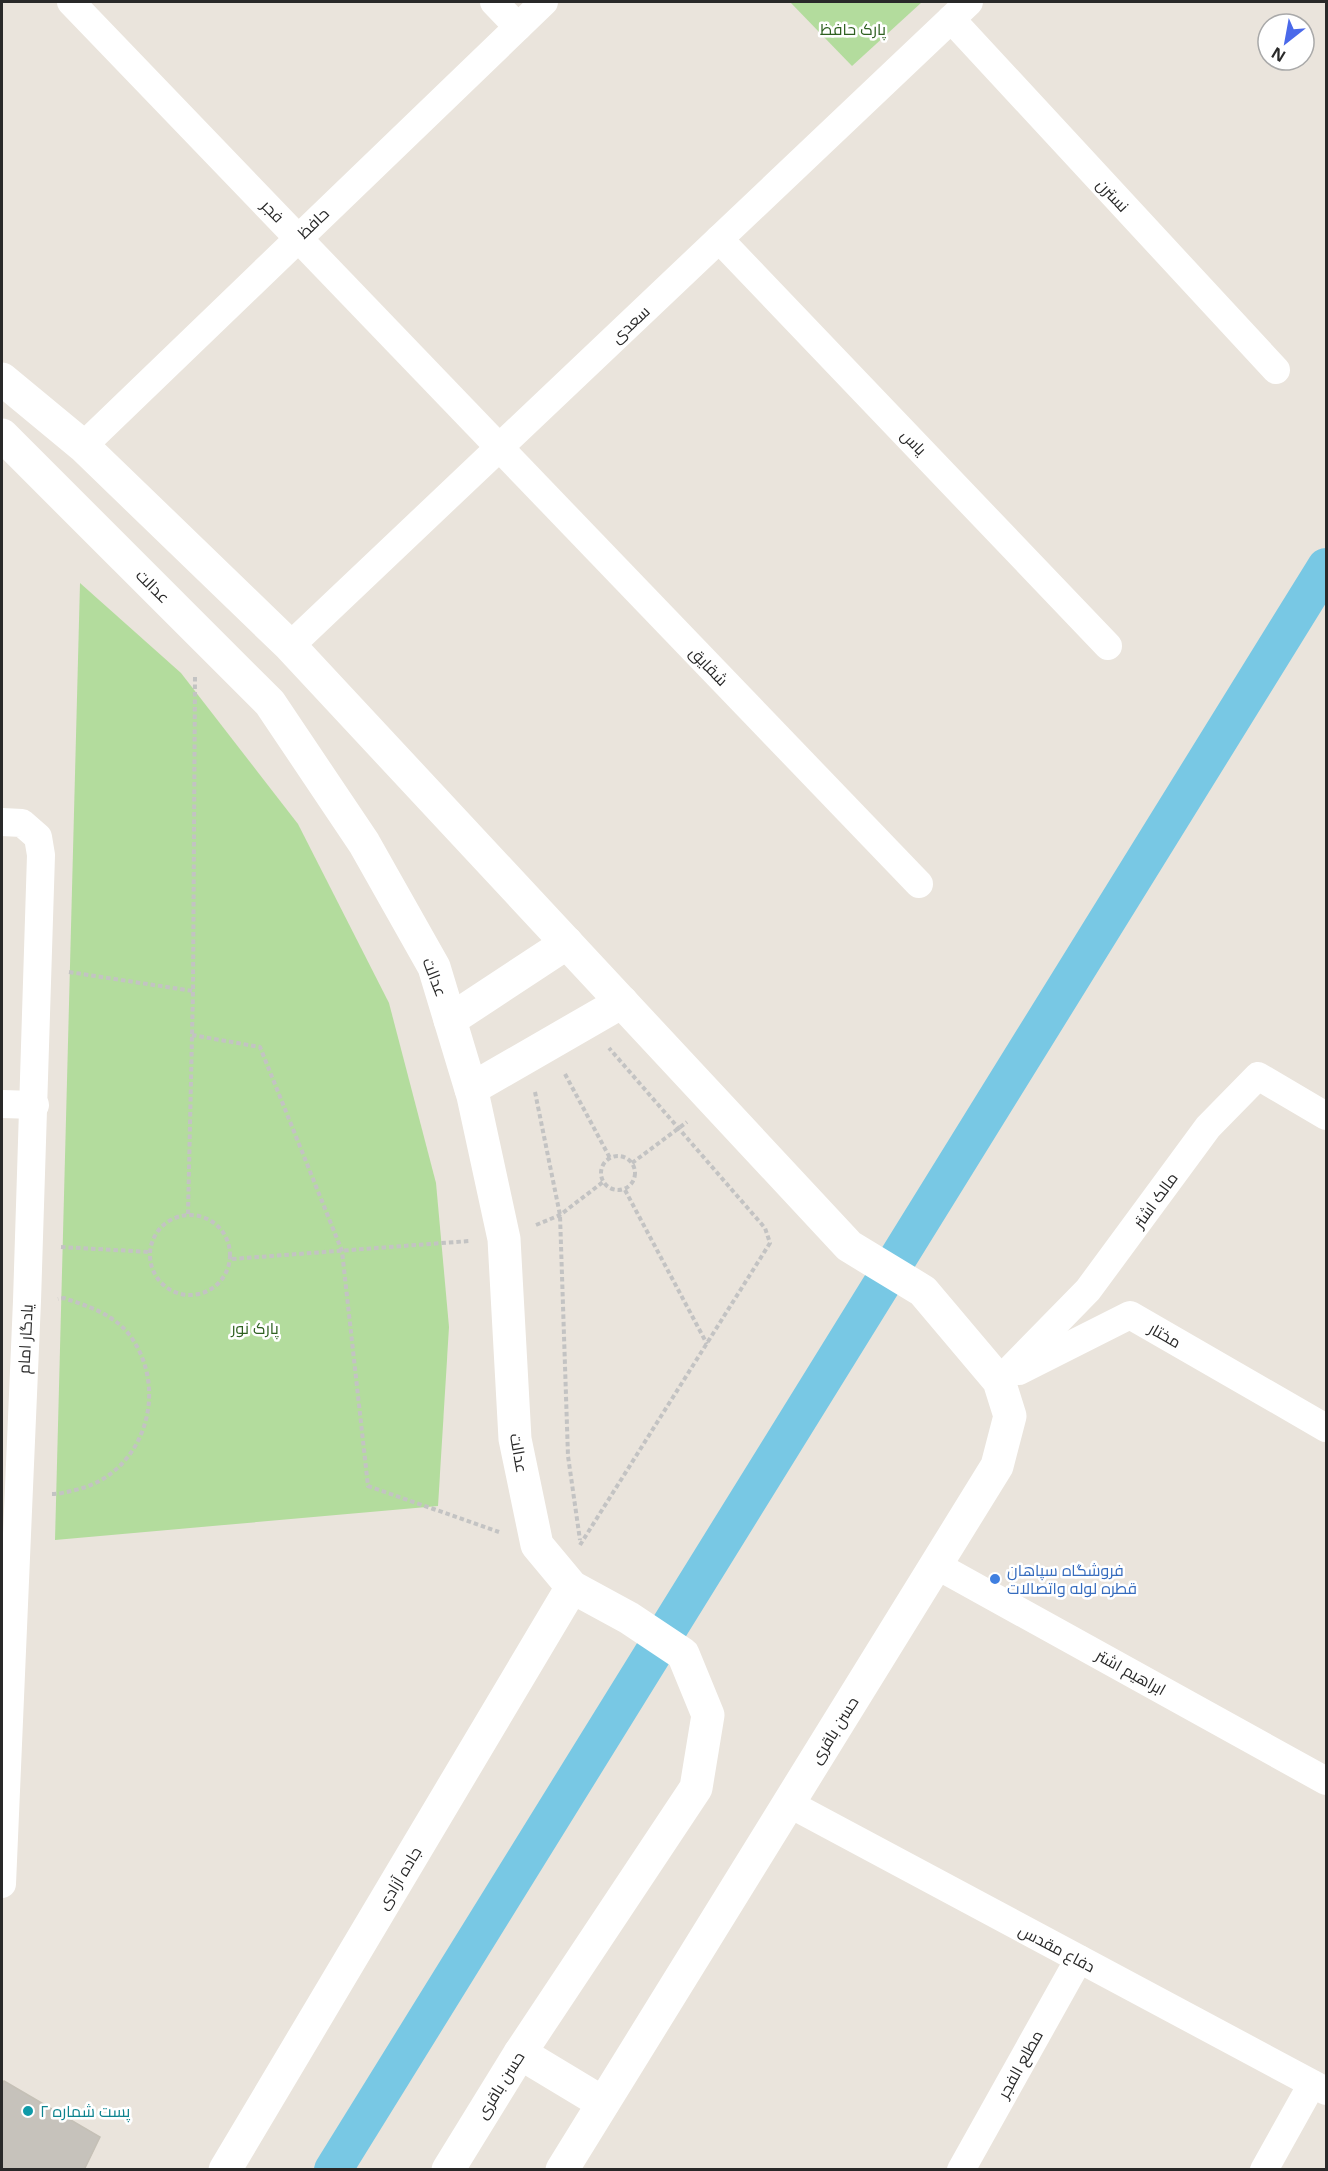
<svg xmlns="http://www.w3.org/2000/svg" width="1328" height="2171" font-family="'Noto Sans',Cairo,sans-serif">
<rect width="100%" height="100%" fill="#eae4dc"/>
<g fill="#b3dc9d">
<path d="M790,2H922L852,66Z"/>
<path d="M80,583L181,673L298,824L389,1003L436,1183L449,1327L438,1506L55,1540Z"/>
</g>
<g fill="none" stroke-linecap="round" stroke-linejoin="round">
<path stroke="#78c8e4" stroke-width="38" d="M333,2170L1326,567"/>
</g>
<path fill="#c6c2bb" stroke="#c5c0b6" stroke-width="1.5" d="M4,2081L100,2137L84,2170H2V2085Z"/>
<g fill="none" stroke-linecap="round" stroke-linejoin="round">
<g stroke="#c3c3c3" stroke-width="4" stroke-dasharray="4.5 3" stroke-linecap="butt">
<path d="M69,972L193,991"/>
<path d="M192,1035L260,1047L342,1251L368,1486L499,1532"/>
<path d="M565,1074L610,1158"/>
<path d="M535,1092L560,1215L568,1456L580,1540"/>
<circle cx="618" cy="1173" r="17"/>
<path d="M632,1163L687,1122"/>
<path d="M625,1190L707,1344"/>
<path d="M188,1214L193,991L195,676"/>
<circle cx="190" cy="1255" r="40"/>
<path d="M536,1225L560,1215L603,1182"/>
<path d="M61,1247L150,1252"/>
<path d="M232,1259L469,1241"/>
<path d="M52,1494C59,1494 67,1492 75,1490C144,1475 172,1389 128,1333C111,1313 87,1306 64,1298L58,1299"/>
<path d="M580,1545L770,1243L765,1228L609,1048"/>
</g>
<g stroke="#fff" stroke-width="28">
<path d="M71,2L919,884"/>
<path d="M494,2L518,27"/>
<path d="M951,19L1276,370"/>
<path d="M719,239L1108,646"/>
<path d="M83,446L544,2"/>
<path d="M290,646L969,2"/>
<path d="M2,822L22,823L38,837L41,855L27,1301L2,1884"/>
<path d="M2,1104L35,1105"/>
<path d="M1019,1371L1130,1315L1326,1428"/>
<path d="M999,1381L1088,1290L1208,1127L1258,1076L1326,1116"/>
<path d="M936,1565L1326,1781"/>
<path d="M788,1803L1326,2091"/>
<path d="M961,2170L1079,1959"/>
<path d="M1264,2170L1312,2084"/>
</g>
<g stroke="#fff" stroke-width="33">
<path d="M2,379L83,446L290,646L849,1246L923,1291L999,1381L1010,1416L997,1466L562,2170"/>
<path d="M2,435L270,703L364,843L434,967L473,1096L504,1239L515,1439L537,1545L572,1587L629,1618L683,1654L708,1715L696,1788L520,2053L448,2170"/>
<path d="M450,1020L567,943"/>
<path d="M471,1089L622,1002"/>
<path d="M520,2053L603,2103"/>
<path d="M225,2170L572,1587"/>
</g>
</g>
<circle fill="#3f7fe0" stroke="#fff" stroke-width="2" cx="995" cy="1579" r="6"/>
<circle fill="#0f9aa8" stroke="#fff" stroke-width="2" cx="28" cy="2111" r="6"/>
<g text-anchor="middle" stroke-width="5" stroke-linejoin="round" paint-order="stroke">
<g font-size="16" fill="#2e6020" stroke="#fff">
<text x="853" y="35">پارک حافظ</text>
<text x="255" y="1334">پارک نور</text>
</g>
<g font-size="16" fill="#292929" stroke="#fff">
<text transform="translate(1113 195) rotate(47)" y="6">نسترن</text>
<text transform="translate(273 211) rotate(46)" y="6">فجر</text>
<text transform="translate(313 223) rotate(-44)" y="6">حافظ</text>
<text transform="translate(630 324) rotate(-43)" y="6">سعدی</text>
<text transform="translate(914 442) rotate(46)" y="6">یاس</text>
<text transform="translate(153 586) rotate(45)" y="6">عدالت</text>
<text transform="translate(709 666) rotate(46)" y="6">شقایق</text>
<text transform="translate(435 977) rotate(69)" y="6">عدالت</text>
<text transform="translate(1155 1200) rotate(-54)" y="6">مالک اشتر</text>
<text transform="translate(1165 1335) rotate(30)" y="6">مختار</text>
<text transform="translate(25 1339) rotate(-87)" y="6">یادگار امام</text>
<text transform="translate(519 1453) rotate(80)" y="6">عدالت</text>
<text transform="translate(1131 1672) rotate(29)" y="6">ابراهیم اشتر</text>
<text transform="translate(834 1730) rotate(-58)" y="6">حسن باقری</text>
<text transform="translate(399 1878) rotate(-59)" y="6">جاده آزادی</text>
<text transform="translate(1057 1948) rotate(28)" y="6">دفاع مقدس</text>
<text transform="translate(1020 2064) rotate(-61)" y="6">مطلع الفجر</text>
<text transform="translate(500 2085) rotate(-58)" y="6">حسن باقری</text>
</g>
<g font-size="16" fill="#366cbe" stroke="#fff" text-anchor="start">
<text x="1007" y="1576">فروشگاه سپاهان<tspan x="1007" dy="18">قطره لوله واتصالات</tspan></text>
</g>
<g font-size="16" fill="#0d838f" stroke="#fff" text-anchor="start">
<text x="40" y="2117">پست شماره ۲</text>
</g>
</g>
<rect width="1328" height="2171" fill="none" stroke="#292929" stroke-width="6"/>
<g transform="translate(1286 42) rotate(211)"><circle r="28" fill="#ffffff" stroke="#a9a9a9" stroke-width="1.5"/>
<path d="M0-4.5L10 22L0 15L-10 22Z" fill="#4a69ea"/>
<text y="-9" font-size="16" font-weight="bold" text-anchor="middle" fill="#292929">N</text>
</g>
</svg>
